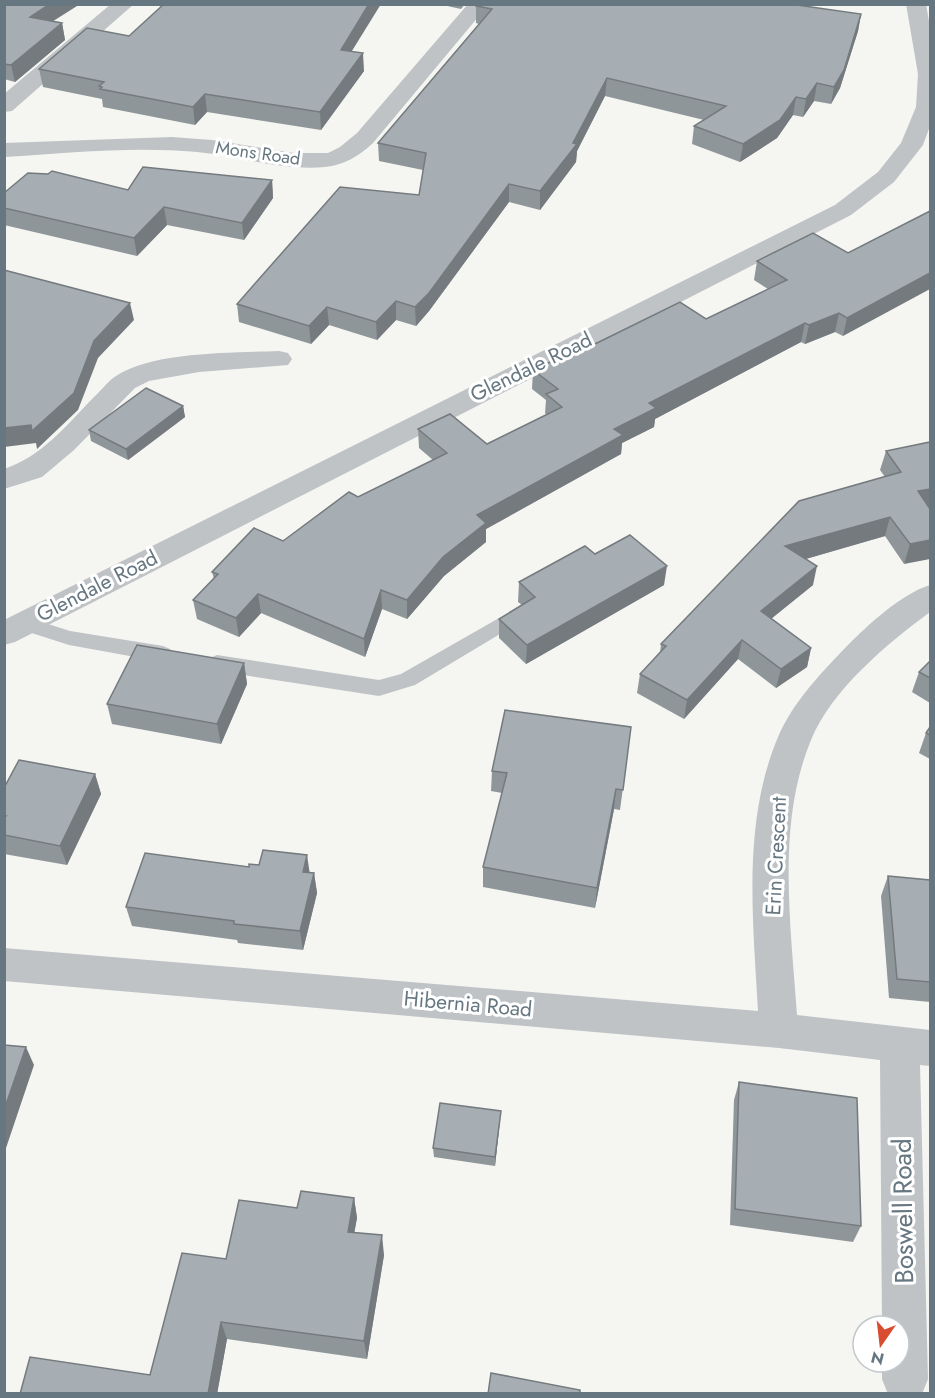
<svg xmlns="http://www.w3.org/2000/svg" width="935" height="1398" font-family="Jost,sans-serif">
<rect width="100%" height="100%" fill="#f5f5f2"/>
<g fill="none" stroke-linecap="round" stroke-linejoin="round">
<g fill="#bfc3c6" fill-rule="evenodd">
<path d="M513,610L520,612L523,617L520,622L415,685L379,696L217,671L210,668L207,663L210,658L217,655L379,680L401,674Z"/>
<path d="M23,616L70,631L163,646L170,649L173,654L170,659L163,662L69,645L16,628L13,623L16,618Z"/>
</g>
<g fill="#bfc3c6" fill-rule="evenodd">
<path d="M111,4H134L12,111L4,112V94Z"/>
<path d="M468,4H489L373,143C359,156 344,165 325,167C281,171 240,156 197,152C134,146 68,153 4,157V143L172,137L212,140L294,153H328L340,147L357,133Z"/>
<path d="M906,4H926L930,27V126L923,145L894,182L851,215L15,642L4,645V620L835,205L878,172L901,143L916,107L918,74Z"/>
<path d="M279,351L288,353L292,359L288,365L199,372L149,381L135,388L74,450L42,477L4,489V469C41,457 67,425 93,398C101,391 108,381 116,376C154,351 234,353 279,351Z"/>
<path d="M930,585V612C887,644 832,689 811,740C776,824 791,926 797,1015L930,1030V1066L920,1065L928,1379L922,1394H888L882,1379V1362H899V1326H882L880,1060L779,1048L4,981V948L758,1011C753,920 742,822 778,737C793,702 821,673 847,646C868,625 901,594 930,585Z"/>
</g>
</g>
<g fill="#8f969a">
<path d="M4,4H80L52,22L62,23L65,40L15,82L4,79Z"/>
<path d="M438,4H465L461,9Z"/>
<path d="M476,6H800L861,14L858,31L840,88L831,104L814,101L803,117L793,115L777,138L740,162L692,144L694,126L704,120L605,96L577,151L576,162L540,210L509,202L429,311L416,326L396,320L377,340L329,325L311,344L239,322L237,304L419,195L423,170L379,161L378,143L479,24L476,23Z"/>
<path d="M129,36L352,51L364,71L321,130L207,112L195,125L103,107L102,99L43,87L39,69Z"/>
<path d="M272,180L273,198L244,240L167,225L137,256L4,225V193L128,190Z"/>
<path d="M930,211L843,336L835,332L805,344L801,342L655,419L654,427L622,443L621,454L486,529V542L444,576L407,619L382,609L365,657L261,613L239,637L197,619L193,600L214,579L212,572L283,541L358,497L433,460L419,448L418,429L487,444L547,415L545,413L546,400L532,389L533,370L572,354L706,319L768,289L754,280L757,261L848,253Z"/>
<path d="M183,406L185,417L128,460L91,441L89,430Z"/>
<path d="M886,451L929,508L904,564L885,536L806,559L813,585L771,619L811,648L807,667L776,688L738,659L684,719L637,693L640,674L660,653L661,644L885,477L880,470Z"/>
<path d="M595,554L664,585L526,664L499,638V619L522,605L518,602L519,582Z"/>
<path d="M930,661V703L912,692L919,672Z"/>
<path d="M244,663L247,684L221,744L112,724L107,704Z"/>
<path d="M631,727L620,810L614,809L595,908L483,887V867L502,793L491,791L492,771Z"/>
<path d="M930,727V759L919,753L926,733Z"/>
<path d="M95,774L101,794L67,865L4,854V788Z"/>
<path d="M310,873H314L317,893L303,950L238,943L237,940L132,926L126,907Z"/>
<path d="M888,876L930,880V1002L889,998L881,896Z"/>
<path d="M739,1082L861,1226L853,1242L730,1225L734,1100Z"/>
<path d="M500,1120L495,1166L434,1157L433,1148Z"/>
<path d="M354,1198L357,1218L354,1232L384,1255L367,1359L227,1339L217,1394H20L150,1375L226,1259L297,1208Z"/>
</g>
<g fill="#747a7d">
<path d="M50,4H80L33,33L30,17Z"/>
<path d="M369,4H381L342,67L341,50Z"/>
<path d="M861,14L858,31L840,88L831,104L834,87Z"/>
<path d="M62,23L65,40L15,82L11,65Z"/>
<path d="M363,53L364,71L321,130L320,112Z"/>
<path d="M607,78L605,96L577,151L576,162L540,210V191L573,143Z"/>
<path d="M817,83L814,101L803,117L806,99Z"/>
<path d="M205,94L207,112L195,125L193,107Z"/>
<path d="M796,97L793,115L777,138L740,162L743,144Z"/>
<path d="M272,180L273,198L244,240L242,223Z"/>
<path d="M509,184V202L429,311L416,326L415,307Z"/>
<path d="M164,207L167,225L137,256L134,238Z"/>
<path d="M930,273V289L843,336L847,318Z"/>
<path d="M396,301V320L377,340L376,322Z"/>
<path d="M130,303L134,320L98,358L78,410L37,449L36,443L4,447V428L31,425L94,341Z"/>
<path d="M327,307L329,325L311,344L309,326Z"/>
<path d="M839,313L835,332L805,344L809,325Z"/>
<path d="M805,323L801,342L655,419L654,427L622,443L621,454L486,529V542L444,576L407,619V600L477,515L614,429L649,403Z"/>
<path d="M183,406L185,417L128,460L126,449Z"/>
<path d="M930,489V507L913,511L918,491Z"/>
<path d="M890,517L885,536L781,566L785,546Z"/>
<path d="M930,540V559L904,564L910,544Z"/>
<path d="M667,566L664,585L526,664L527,645Z"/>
<path d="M817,566L813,585L757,630L761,611Z"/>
<path d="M381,590L382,609L365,657L364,639Z"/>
<path d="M258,594L261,613L239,637L236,618Z"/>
<path d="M742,640L738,659L684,719L687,700Z"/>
<path d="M811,648L807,667L776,688L781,669Z"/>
<path d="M244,663L247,684L221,744L217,724Z"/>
<path d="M95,774L101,794L67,865L60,846Z"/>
<path d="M616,789L614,809L595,908L597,888Z"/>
<path d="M307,855L310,875L303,872Z"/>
<path d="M314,873L317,893L303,950L300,931Z"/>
<path d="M26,1047L34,1065L4,1154V1110Z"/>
<path d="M501,1111L500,1120L495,1166V1157Z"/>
<path d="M354,1198L357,1218L351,1251L348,1232Z"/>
<path d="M382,1235L384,1255L367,1359L364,1341Z"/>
<path d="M221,1322L227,1339L217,1394H208Z"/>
</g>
<g fill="#a6aeb3" stroke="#747a7d" stroke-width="1.5">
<path d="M4,4H50L30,17L62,23L11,65L4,64Z"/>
<path d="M164,4H369L341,50L363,53L320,112L205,94L193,107L100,89L102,87L99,86L104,82L39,69L87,28L129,36Z"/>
<path d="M477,4H790L861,14L844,70L834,87L817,83L806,99L796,97L780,120L743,144L694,126L726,106L607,78L573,143L577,144L540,191L509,184L429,293L415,307L396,301L376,322L327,307L309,326L237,304L340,187L419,195L426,153L378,143L492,9L476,6Z"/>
<path d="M143,167L272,180L242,223L164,207L134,238L4,208V193L28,173L48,174L52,171L128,190Z"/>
<path d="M930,211V273L847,318L839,313L809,325L805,323L649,403L656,408L614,429L623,435L477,515L486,523L443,557L407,600L381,590L364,639L258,594L236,618L193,600L218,574L212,572L254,528L283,541L349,492L358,497L447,453L418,429L450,414L487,444L562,407L546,394L558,389L533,370L569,353L572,354L599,342L680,302L706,319L787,280L757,261L813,233L848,253Z"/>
<path d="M4,270L130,303L94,341L74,393L32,431L31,425L4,428Z"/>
<path d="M146,388L183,406L126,449L89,430Z"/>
<path d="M930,442V489L918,491L930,509V540L910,544L890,517L785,546L817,566L761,611L811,648L781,669L742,640L687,700L640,674L666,646L661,644L799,501L901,472L886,451Z"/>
<path d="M630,535L667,566L527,645L499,619L535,597L519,582L585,546L595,554Z"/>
<path d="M137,645L244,663L217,724L107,704Z"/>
<path d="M930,661V678L919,672Z"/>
<path d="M505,710L631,727L623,790L616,789L597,888L483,867L507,773L492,771Z"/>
<path d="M930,727V735L926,733Z"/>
<path d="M19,760L95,774L60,846L4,835V818L6,816H4V788Z"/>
<path d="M263,850L307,855L303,872L314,873L300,931L234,924V921L126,907L145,853L249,867V864L259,865Z"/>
<path d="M888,876L930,880V982L897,979Z"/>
<path d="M4,1045L26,1047L4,1110Z"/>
<path d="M739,1082L857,1098L861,1226L735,1209Z"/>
<path d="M440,1103L501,1111L495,1157L433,1148Z"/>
<path d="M301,1191L354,1198L348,1232L382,1235L364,1341L221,1322L208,1394H20L30,1357L150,1375L182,1253L226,1259L239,1200L297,1208Z"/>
<path d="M491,1373L580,1390V1394H488Z"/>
</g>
<g text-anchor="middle" stroke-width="6" stroke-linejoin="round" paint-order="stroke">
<g font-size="18" fill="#667781" stroke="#fff">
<text transform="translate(258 153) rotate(8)" y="6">Mons Road</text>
</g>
<g font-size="21" fill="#667781" stroke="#fff">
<text transform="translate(531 367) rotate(-26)" y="7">Glendale Road</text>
<text transform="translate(97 586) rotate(-27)" y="7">Glendale Road</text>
<text transform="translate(776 856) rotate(-87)" y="7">Erin Crescent</text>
<text transform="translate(468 1004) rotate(5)" y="7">Hibernia Road</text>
</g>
<g font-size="26" fill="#667781" stroke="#fff">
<text transform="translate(903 1211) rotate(-91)" y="9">Boswell Road</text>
</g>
</g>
<rect width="935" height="1398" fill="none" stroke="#667781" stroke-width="12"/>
<g transform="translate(881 1344) rotate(194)"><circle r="28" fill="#ffffff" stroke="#c2c9cd" stroke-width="1.5"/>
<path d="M0-4.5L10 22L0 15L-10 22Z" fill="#d94c2f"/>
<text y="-9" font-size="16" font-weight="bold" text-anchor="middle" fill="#667781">N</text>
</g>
</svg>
